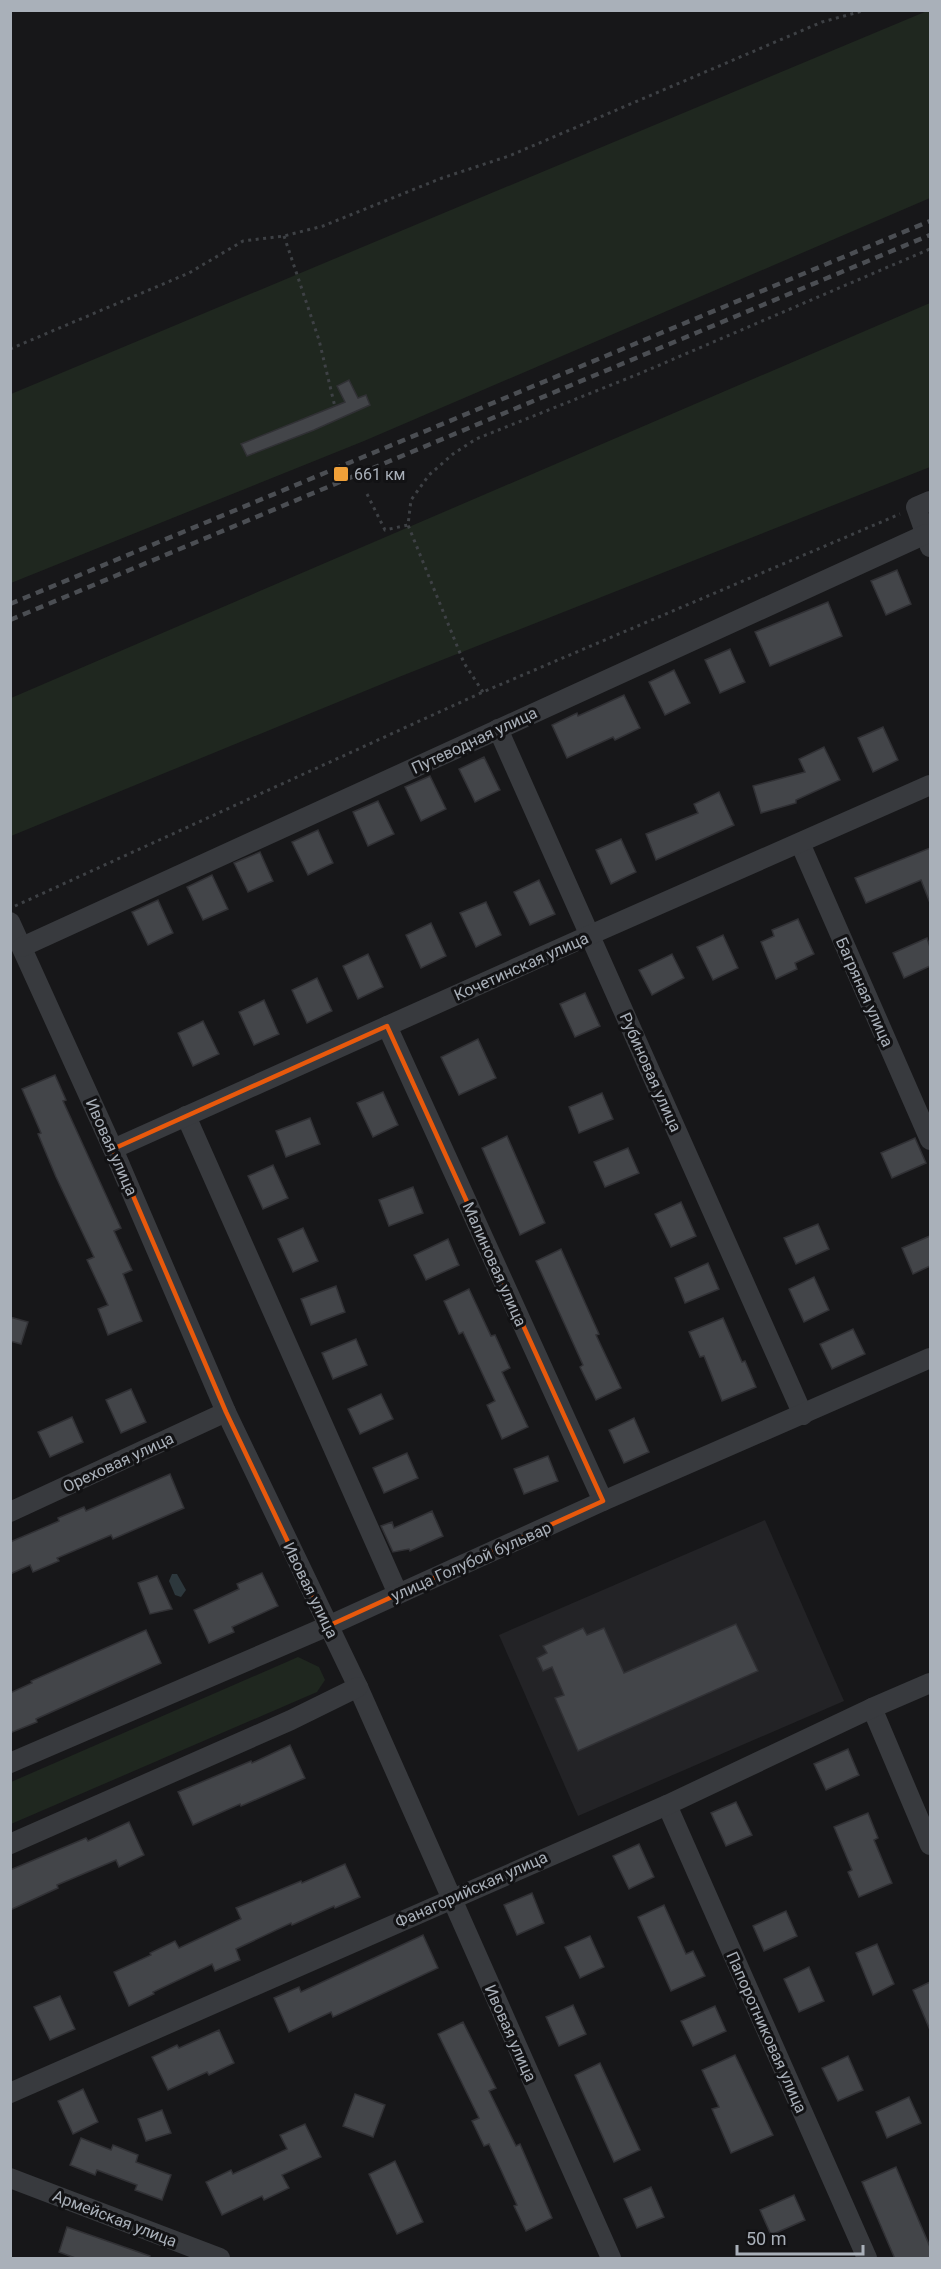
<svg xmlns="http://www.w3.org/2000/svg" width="941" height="2269" font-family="Roboto,sans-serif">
<rect width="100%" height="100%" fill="#171719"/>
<path fill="#232326" d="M765,1520L844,1701L578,1816L499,1635Z"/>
<g fill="#1f271f">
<path d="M927,11H930V198L364,441L11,583V394Z"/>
<path d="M930,303V467L399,677L11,836V698Z"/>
<path d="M298,1657L319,1667L325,1680L317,1692L11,1824V1782Z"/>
</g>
<path fill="#2d383d" d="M172,1574H177L186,1590L181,1597L175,1595L169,1581Z"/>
<g fill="#434549" stroke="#313135" stroke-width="1.5">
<path d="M349,380L358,398L366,395L370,405L314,430L247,456L241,444L345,402L337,386Z"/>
<path d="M897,570L911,604L886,615L871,581Z"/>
<path d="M828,602L842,636L770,666L755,632Z"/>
<path d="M730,649L745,682L720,693L705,660Z"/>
<path d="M674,670L690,703L665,715L649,682Z"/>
<path d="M624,695L640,728L615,740L613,737L567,758L552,725L577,713L578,716Z"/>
<path d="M883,727L898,760L873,772L858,738Z"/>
<path d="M824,747L840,780L796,800V803L761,813L753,786L805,772L799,759Z"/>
<path d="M484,757L500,790L475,802L459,769Z"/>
<path d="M430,776L446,809L421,821L405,787Z"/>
<path d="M719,792L734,825L656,860L646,834L698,813L694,804Z"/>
<path d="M378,801L394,834L368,846L353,812Z"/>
<path d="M318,830L333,863L308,875L292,842Z"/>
<path d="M621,839L636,872L611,884L596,850Z"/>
<path d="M930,848V903L921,880L866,903L855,878Z"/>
<path d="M260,852L273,881L248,892L234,863Z"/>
<path d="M212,875L228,909L203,920L187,887Z"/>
<path d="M539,880L555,914L530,925L514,892Z"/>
<path d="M158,900L173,933L148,945L132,912Z"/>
<path d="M486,902L501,935L476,947L460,913Z"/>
<path d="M798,919L814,954L795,963L797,969L776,979L761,942L774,936L772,930Z"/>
<path d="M431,923L446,956L421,968L406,935Z"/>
<path d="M723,935L738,968L713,980L697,947Z"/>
<path d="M927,938L930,947V966L904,978L893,953Z"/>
<path d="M368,954L383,987L358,999L343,966Z"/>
<path d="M672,954L684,978L652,995L639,970Z"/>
<path d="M317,978L332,1011L307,1023L292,990Z"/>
<path d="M585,993L600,1026L575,1037L560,1004Z"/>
<path d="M264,1000L279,1034L254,1045L239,1012Z"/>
<path d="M203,1021L219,1054L193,1066L178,1033Z"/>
<path d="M478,1039L496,1078L459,1095L441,1057Z"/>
<path d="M55,1075L66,1100L63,1101L121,1228L114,1231L132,1270L123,1274L142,1321L108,1335L98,1309L108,1305L87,1260L94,1257L56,1177L38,1134L41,1133L22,1089Z"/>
<path d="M383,1092L398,1125L373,1137L357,1103Z"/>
<path d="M602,1093L613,1119L579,1133L569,1107Z"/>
<path d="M310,1118L320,1144L286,1157L276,1131Z"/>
<path d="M507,1136L545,1223L520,1235L482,1148Z"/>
<path d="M915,1138L926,1163L892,1178L881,1153Z"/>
<path d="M628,1148L639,1173L605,1187L594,1162Z"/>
<path d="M273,1165L288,1198L263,1209L248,1176Z"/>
<path d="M413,1187L423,1213L389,1226L379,1200Z"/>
<path d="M681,1202L696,1236L671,1247L655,1214Z"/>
<path d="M818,1224L829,1249L796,1264L784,1238Z"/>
<path d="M303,1228L318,1261L293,1272L278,1239Z"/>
<path d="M930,1236V1266L913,1274L902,1248Z"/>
<path d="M448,1239L459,1265L426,1280L414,1255Z"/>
<path d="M561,1249L599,1334L596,1335L621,1388L596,1400L580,1367L583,1365L536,1261Z"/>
<path d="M708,1263L719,1289L685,1303L675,1278Z"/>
<path d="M814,1277L829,1310L804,1322L789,1289Z"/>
<path d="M336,1286L345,1312L311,1325L301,1299Z"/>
<path d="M469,1289L491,1336L495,1335L510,1368L502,1372L528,1427L502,1439L487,1405L495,1401L463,1332L459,1334L444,1301Z"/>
<path d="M10,1317L28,1322L21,1344L10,1341Z"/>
<path d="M723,1318L742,1362L745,1361L756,1387L722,1401L704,1356L700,1357L689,1332Z"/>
<path d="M853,1329L865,1354L832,1369L820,1344Z"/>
<path d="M356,1339L367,1365L333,1379L322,1353Z"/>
<path d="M131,1389L146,1422L121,1433L106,1400Z"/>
<path d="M381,1394L393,1419L360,1434L348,1409Z"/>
<path d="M72,1417L83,1442L50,1457L38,1432Z"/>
<path d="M634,1418L649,1452L624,1463L609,1430Z"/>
<path d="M407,1453L418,1478L384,1493L373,1468Z"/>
<path d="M548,1456L558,1481L524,1494L514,1469Z"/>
<path d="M170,1474L184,1508L113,1539L111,1535L57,1558L59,1561L33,1572L30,1565L10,1574V1542L59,1521L58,1518L84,1507L86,1511Z"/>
<path d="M432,1511L443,1536L410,1551L409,1549L393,1552L381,1526L392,1522L394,1528Z"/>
<path d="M262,1573L278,1606L232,1627L234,1632L209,1643L194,1610L239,1589L237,1584Z"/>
<path d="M157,1576L172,1609L150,1614L138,1583Z"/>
<path d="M736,1624L758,1671L578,1751L555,1698L564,1695L552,1667L543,1671L537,1658L547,1653L543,1646L583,1628L587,1635L604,1628L624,1673Z"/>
<path d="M146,1630L161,1663L36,1719L37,1722L10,1733V1693L32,1683L31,1681Z"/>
<path d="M290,1745L305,1778L241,1806L240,1804L193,1825L178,1792L251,1761L252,1763Z"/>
<path d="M848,1749L859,1775L826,1790L814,1764Z"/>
<path d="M736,1802L752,1835L726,1846L711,1813Z"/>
<path d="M868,1813L878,1838L874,1840L892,1883L859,1897L848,1872L852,1870L834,1827Z"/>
<path d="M129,1822L144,1855L119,1867L116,1860L57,1885L58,1888L10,1910V1870L86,1838L88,1841Z"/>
<path d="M639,1844L654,1877L629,1889L613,1856Z"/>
<path d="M345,1864L360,1897L335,1908L334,1906L292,1925L291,1923L236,1949L240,1960L215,1971L212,1964L153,1992L154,1994L129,2006L114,1972L151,1955L150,1953L175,1941L179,1948L241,1919L236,1908L301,1881L302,1883Z"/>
<path d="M532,1893L544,1923L517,1935L504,1905Z"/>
<path d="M664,1905L686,1954L693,1951L705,1976L671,1991L638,1917Z"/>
<path d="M786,1911L797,1936L764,1951L753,1926Z"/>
<path d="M423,1935L438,1968L333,2017L331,2012L289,2032L274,1998L299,1987L301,1992Z"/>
<path d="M590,1936L604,1967L580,1978L565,1947Z"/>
<path d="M877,1944L894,1984L873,1995L856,1953Z"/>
<path d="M809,1967L824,2001L799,2012L784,1979Z"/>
<path d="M930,1982V2030L913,1990Z"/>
<path d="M60,1996L75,2029L50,2040L34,2007Z"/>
<path d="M573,2005L586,2034L559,2046L546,2017Z"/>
<path d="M715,2006L726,2031L693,2046L681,2021Z"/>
<path d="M463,2022L496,2088L489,2091L516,2146L520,2144L552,2218L526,2231L514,2206L517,2205L489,2144L484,2146L472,2121L479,2118L438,2034Z"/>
<path d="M219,2030L234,2063L209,2075L207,2072L168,2090L152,2057L177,2045L179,2048Z"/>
<path d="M735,2055L773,2135L731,2153L712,2109L719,2107L702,2070Z"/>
<path d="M848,2056L863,2090L838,2101L822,2068Z"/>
<path d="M600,2063L640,2150L614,2162L575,2075Z"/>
<path d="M83,2089L98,2122L73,2134L58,2101Z"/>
<path d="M355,2094L385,2105L373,2137L343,2126Z"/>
<path d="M909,2097L921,2123L887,2138L876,2112Z"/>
<path d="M162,2110L171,2133L146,2141L138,2119Z"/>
<path d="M305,2124L321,2157L282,2175L289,2188L264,2200L262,2196L222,2215L206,2182L231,2170L233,2174L287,2149L280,2135Z"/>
<path d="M81,2138L111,2150L113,2145L138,2155L136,2162L171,2175L162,2200L135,2190L137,2185L97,2170L95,2175L70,2165Z"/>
<path d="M395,2161L423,2222L397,2234L369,2174Z"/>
<path d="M896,2167L930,2247V2259H895L862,2182Z"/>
<path d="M651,2187L664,2217L637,2228L624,2199Z"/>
<path d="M794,2195L805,2220L771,2235L760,2210Z"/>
<path d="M67,2227L150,2256L149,2259H78L59,2252Z"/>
</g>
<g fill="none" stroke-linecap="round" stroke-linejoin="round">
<g stroke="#3e4145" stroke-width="3" stroke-dasharray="3 4.5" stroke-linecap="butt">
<path d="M284,236L319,340L335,407"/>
<path d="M10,349L189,273L243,241L284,236L323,226L442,178L509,156L822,22L866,10"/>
<path d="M367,494L385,530L408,525"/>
<path d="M483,692L464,663L408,525L411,500L429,475L453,454L476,439L641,373L930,249"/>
<path d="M15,906L483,692L900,514"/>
</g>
<g stroke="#383a3e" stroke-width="20">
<path d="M930,501L916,507L930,547"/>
<path d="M498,729L803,1415"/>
<path d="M800,843L930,1140"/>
<path d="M10,922L113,1149L226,1412L358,1687L611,2258"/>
<path d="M22,947L926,534"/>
<path d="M387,1026L603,1501"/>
<path d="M186,1116L398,1594"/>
<path d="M113,1149L590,935L930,785"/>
<path d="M10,1512L226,1412"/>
<path d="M872,1708L930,1845"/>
<path d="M10,1763L328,1626L603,1501L930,1358"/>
<path d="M667,1805L867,2258"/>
<path d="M10,1844L291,1720L358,1687"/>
<path d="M10,2093L667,1805L872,1708L930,1683"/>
<path d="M10,2178L220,2258"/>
</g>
<g stroke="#4b4e53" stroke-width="4.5" stroke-dasharray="8 6" stroke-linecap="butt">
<path d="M10,604L930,221"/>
<path d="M10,620L930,235"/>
</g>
</g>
<path fill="none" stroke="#e8590c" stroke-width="4.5" stroke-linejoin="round" d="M387,1026L603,1501L328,1626L226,1412L113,1149Z"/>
<rect fill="#f0a038" stroke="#121214" stroke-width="2" x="333" y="466" width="16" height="16" rx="3"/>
<g text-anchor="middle" stroke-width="6" stroke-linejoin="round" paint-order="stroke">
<g font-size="16" fill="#a9b0b9" stroke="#121214" text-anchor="start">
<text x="354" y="480">661 км</text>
</g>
<g font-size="16" fill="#a9b0b9" stroke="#121214">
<text transform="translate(474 740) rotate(-25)" y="6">Путеводная улица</text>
<text transform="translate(521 966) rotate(-24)" y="6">Кочетинская улица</text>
<text transform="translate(865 992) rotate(66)" y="6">Багряная улица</text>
<text transform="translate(651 1072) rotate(66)" y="6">Рубиновая улица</text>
<text transform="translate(112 1147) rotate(66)" y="6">Ивовая улица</text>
<text transform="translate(495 1264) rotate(66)" y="6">Малиновая улица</text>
<text transform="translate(118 1462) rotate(-25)" y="6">Ореховая улица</text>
<text transform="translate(471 1561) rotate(-24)" y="6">улица Голубой бульвар</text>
<text transform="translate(311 1590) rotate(64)" y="6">Ивовая улица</text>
<text transform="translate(471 1889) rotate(-24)" y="6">Фанагорийская улица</text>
<text transform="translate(767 2032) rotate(66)" y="6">Папоротниковая улица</text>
<text transform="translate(511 2033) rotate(66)" y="6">Ивовая улица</text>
<text transform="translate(115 2218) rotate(21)" y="6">Армейская улица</text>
</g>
</g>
<rect width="941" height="2269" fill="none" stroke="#a9b0b9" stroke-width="24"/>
<path d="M737 2245v9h126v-9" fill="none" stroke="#a9b0b9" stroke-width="3"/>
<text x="746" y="2245" font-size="18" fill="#a9b0b9" stroke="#121214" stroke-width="4.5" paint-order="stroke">50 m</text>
</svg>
